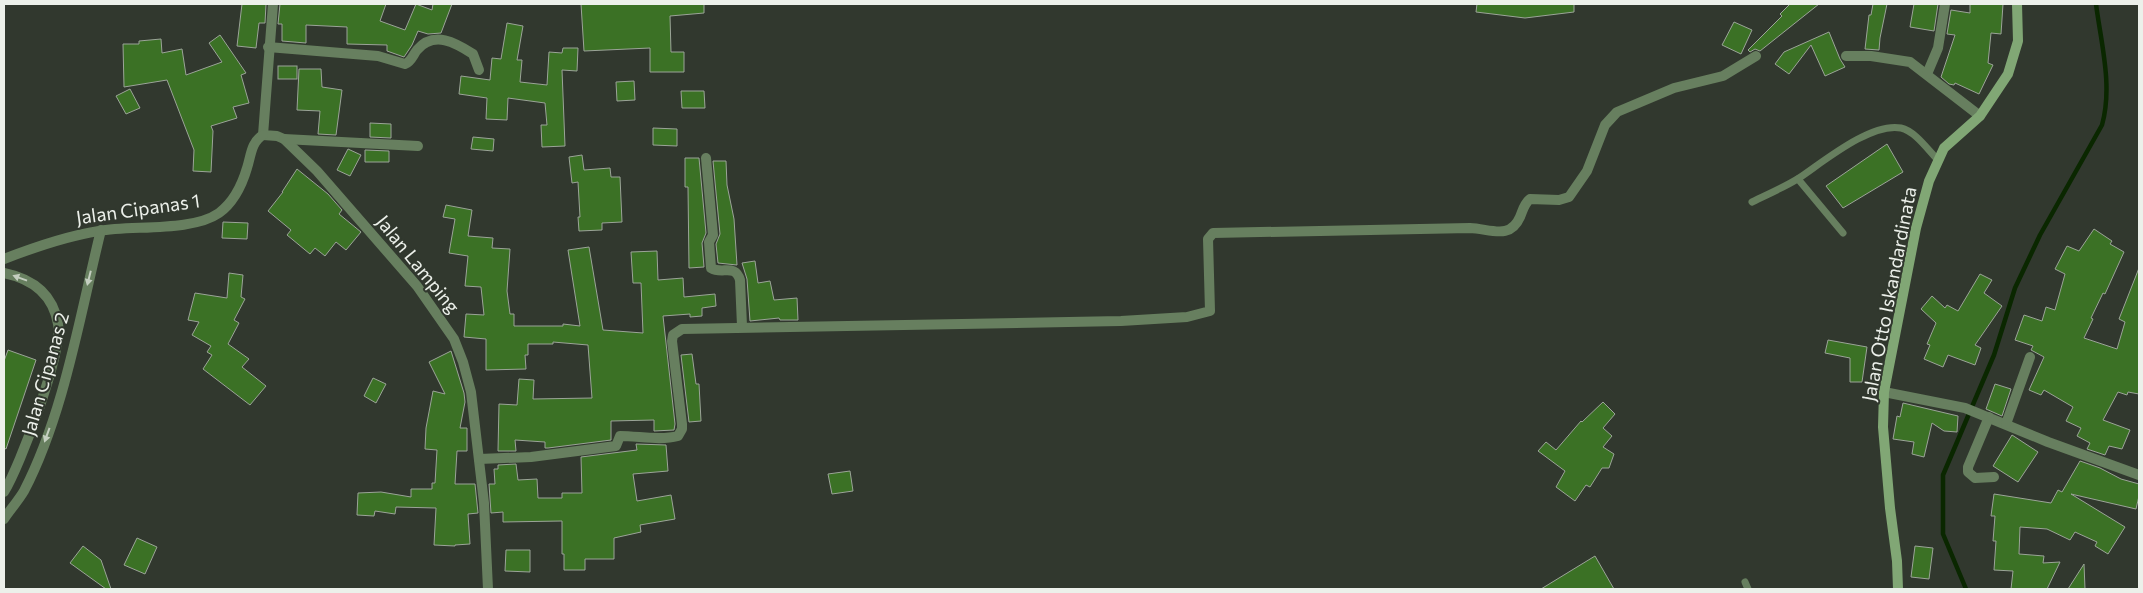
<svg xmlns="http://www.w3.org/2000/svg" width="2143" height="593" font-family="Commissioner,sans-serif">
<rect width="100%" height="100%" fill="#31382e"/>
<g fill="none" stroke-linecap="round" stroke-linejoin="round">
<path stroke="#0a2700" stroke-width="4.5" d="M1966,589L1943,534V475L1994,355L2015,288L2040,235L2102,125C2113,86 2101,43 2096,4"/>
</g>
<g fill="#3b7125" stroke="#9ba498">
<path d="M242,4H266L265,23H259L256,48L237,46Z"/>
<path d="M280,4H386L380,21L405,30L416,4L432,10L433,4H452L441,33L428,34L418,31L412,45L404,57L387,51V45L347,44V27L306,25V43L282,41V24H278Z"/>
<path d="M581,4H704V13L670,16L671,52H684V72H650V48L584,51Z"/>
<path d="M1477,4H1574V12L1525,18L1476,12Z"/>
<path d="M1790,4H1819L1760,51L1755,49L1750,52L1748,50L1782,16L1780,14Z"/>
<path d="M1873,4H1887L1880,38L1879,50L1865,49L1869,15H1871Z"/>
<path d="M1914,4H1938L1934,31L1910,27Z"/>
<path d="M1970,4H2003L2001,34L1991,33L1988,63L1993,65L1979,94L1955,83L1954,85L1949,84L1941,77L1955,35L1947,34L1951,10L1970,13Z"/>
<path d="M1734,22L1752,30L1741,54L1722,45Z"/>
<path d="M507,23L523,26L517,60H522L520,82L547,85L549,52L562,53L563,48H578L577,71L562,70L565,146L542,147L541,125H547L545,103L508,98L507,120L486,119L487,98L459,94L461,76L490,80L492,58L501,59Z"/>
<path d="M1829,32L1840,59L1845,67L1825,76L1811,45L1789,74L1775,64L1784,52Z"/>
<path d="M220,35L246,73L241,75L249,103L233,107L237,118L211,126L213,131L211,172L193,171L194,150L167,80L124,87L123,44H139V41L161,39L162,53L182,49L186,75L222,62L209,43Z"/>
<rect x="278" y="66" width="19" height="13"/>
<path d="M299,69H321L322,87L342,90L336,135L318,134L320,111L297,110Z"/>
<path d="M634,81L635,100L617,101L616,82Z"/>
<path d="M130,89L140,108L126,114L116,96Z"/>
<path d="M681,91H704L705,108H682Z"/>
<path d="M370,123L391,124V138L370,137Z"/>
<path d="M653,128L677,129V146L653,145Z"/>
<path d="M473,137L494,139L493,151L471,149Z"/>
<path d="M1887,144L1903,172L1843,208L1826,186Z"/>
<path d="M348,149L361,155L350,176L337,170Z"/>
<path d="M365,150L389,151V162H365Z"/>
<path d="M582,155L584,170L610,168L611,177H620L622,222L602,223V230L579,231L578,217H580L578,182L572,183L569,157Z"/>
<path d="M685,158H699L706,233L702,243L704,267L689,268L688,187H685Z"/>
<path d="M713,161H726L727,185L734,219L737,265L718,263L716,244L720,234Z"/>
<path d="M297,169L328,194L342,210L339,214L361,232L346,250L336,242L325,256L315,248L310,254L287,235L291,230L268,211L283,192H282Z"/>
<path d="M446,205L472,210L468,236L493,238L492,248L510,249L507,291L510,314H514V326H563V324L580,326L568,250L589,247L603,330L643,333L641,283H633L631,252L657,251L658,280L683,278L684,297L715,294L716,306L702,308V316L690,317V314L663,316L675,424L674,430L654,431V420L611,421V440L548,448H545V442L515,440L516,451H498L499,404L517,405L519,379L534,380L533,399L592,398L588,345L553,342V344H528V355H525L526,369L486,370V339L464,337L466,314L484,315L481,287L465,286L468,256L449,253L455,219L443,217Z"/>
<path d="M223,222L248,223L247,239L222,238Z"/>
<path d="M2094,229L2112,241L2110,244L2124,252L2105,294L2103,293L2091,318L2093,319L2084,338L2117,349L2125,322L2119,319L2139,268V394L2128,392L2127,395L2118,392L2103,420L2130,430L2122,449L2109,446L2105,455L2087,449L2090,443L2077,436L2081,428L2066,421L2073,407L2044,390L2041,395L2029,390L2044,357L2031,350L2033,346L2015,340L2024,315L2042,321L2046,307L2055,310L2065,274L2055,269L2067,246L2079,251Z"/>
<path d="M755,261L758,283L770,281L774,300L797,298L798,320H780L779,318L750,321L747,279L742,263Z"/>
<path d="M229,273L243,275L241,297L245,299L234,320L239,323L228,344L249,359L242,367L266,386L250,405L203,369L212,355L207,352L211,346L192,335L199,322L188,320L195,293L227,298Z"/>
<path d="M1980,274L1992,280L1984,293L2002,306L1975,345L1981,348L1975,365L1948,355L1943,367L1924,359L1930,345L1927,344L1936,323L1921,309L1932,296L1945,308L1947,305L1958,311Z"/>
<path d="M1828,340L1867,347L1862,382H1850V358L1825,353Z"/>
<path d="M8,350L36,360L6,449L4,448V361Z"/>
<path d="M451,351L464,393L465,402L460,428H467V451H457L455,484H475L478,513L468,514L470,544L455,545V546L434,545L436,508L396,507L395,514L375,511L374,516L357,515L358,493L381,492L411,497V489H432V483H435L437,450L425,449L426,428L433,391L445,394L429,362Z"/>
<path d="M692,354L696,384H699L701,421L689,422L681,355Z"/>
<path d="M373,378L386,384L376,403L364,396Z"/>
<path d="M1995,384L2011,389L2002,416L1986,409Z"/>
<path d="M1603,402L1615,414L1603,428L1612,436L1603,447L1614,454L1609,468H1602L1590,487L1586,485L1575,501L1556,487L1565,471L1538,451L1546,442L1556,450L1581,421L1582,422Z"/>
<path d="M1903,403L1958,416L1957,432L1944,431L1932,423L1924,457L1912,454L1914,442L1893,439L1897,416L1900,417Z"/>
<path d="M2012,435L2038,452L2018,482L1993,466Z"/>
<path d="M636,444L666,445L668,471L633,474L637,501L671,495L675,519L640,525L641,532L614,538V559H585V570H564V554H562V521L503,522V512L491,513L489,484H495L494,469H498V465L516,464L518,480L537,479L538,498H562V493H582L581,457L637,450Z"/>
<path d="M2080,461L2100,468L2121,479L2139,484V496L2136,509L2071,494L2125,527L2108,554L2095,546L2097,542L2075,532L2070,540L2047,529L2020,527L2019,554L2044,556L2043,563L2060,562L2047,589H2011L2013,571L1994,570L1996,541H1993L1995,516H1991L1994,494L2051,503L2058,490L2062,492Z"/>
<path d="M850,471L853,491L832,494L828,474Z"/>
<path d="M137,538L157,547L145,574L124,565Z"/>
<path d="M83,546L101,560L111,589H106L70,563Z"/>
<path d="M1915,546L1933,548L1929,579L1911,577Z"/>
<path d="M506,550H530V572L505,571Z"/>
<path d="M1595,556L1614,589H1541Z"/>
<path d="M2084,564L2085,589H2068Z"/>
</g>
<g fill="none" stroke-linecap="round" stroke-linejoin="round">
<g stroke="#677f5f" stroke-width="7">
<path d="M1798,179L1843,233"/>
<path d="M1752,202C1768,194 1785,187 1799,178C1823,162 1871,122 1901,128C1915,131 1928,150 1938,160"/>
<path d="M1745,582L1748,589"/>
</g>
<g stroke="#677f5f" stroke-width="10">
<path d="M273,4L263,135L277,136L284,139L317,171L417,286L454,339L463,362L471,392L484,503L488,589"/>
<path d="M268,47L378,56L405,64C411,62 413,55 417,50C434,30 456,43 473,54L479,70"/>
<path d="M1846,56H1871L1910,62L1980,116"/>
<path d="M1927,74L1938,48L1945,4"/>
<path d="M284,139L418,146"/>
<path d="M706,158L713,235L709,242L711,268C722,275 735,263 740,280L742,326"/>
<path d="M4,259C35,247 66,236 99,231C132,225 192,232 219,213C234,202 242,185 247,168C251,156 251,142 263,135"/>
<path d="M4,273C33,279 53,294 58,324C63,352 20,466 4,492"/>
<path d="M1884,392L1965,408L2048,442L2139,475"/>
<path d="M1989,417L1968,467V472L1975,478L1994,477"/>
<path d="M2006,424L2030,357"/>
<path d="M479,459L531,457L616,446L620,436C639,436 660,441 678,436L682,429V424L672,341L673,335L682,329L1121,321L1187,317L1210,311L1208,239L1213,233L1470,228C1491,229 1510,240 1520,217C1523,210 1524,204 1530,199L1559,200L1569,197L1587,171L1605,125L1617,112L1674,88L1723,76L1756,56"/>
<path d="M4,519C10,510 18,501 24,491C64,414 80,315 101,230"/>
</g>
<path stroke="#81a775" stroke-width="10" d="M1898,589L1897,561L1890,508L1883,427L1884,392L1916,228L1929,181L1944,148L1980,116L2008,74L2018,41L2017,4"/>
</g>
<defs><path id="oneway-solid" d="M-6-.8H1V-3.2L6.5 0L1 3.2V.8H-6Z" transform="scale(1.25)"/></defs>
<g fill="#c4cec0">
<use href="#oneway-solid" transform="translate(20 278) rotate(-160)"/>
<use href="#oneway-solid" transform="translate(89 278) rotate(104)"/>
<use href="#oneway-solid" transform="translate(47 435) rotate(110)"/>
</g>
<g text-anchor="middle" stroke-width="4" stroke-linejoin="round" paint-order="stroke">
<g font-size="19" fill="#ecf0ea" stroke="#31382e">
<text transform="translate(138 209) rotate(-8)" y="7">Jalan Cipanas 1</text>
<text transform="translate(418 264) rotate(51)" y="7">Jalan Lamping</text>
<text transform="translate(1889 294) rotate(-79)" y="7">Jalan Otto Iskandardinata</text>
<text transform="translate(45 374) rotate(-74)" y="7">Jalan Cipanas 2</text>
</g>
</g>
<rect width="2143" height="593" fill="none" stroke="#ecf0ea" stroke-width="10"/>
</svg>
